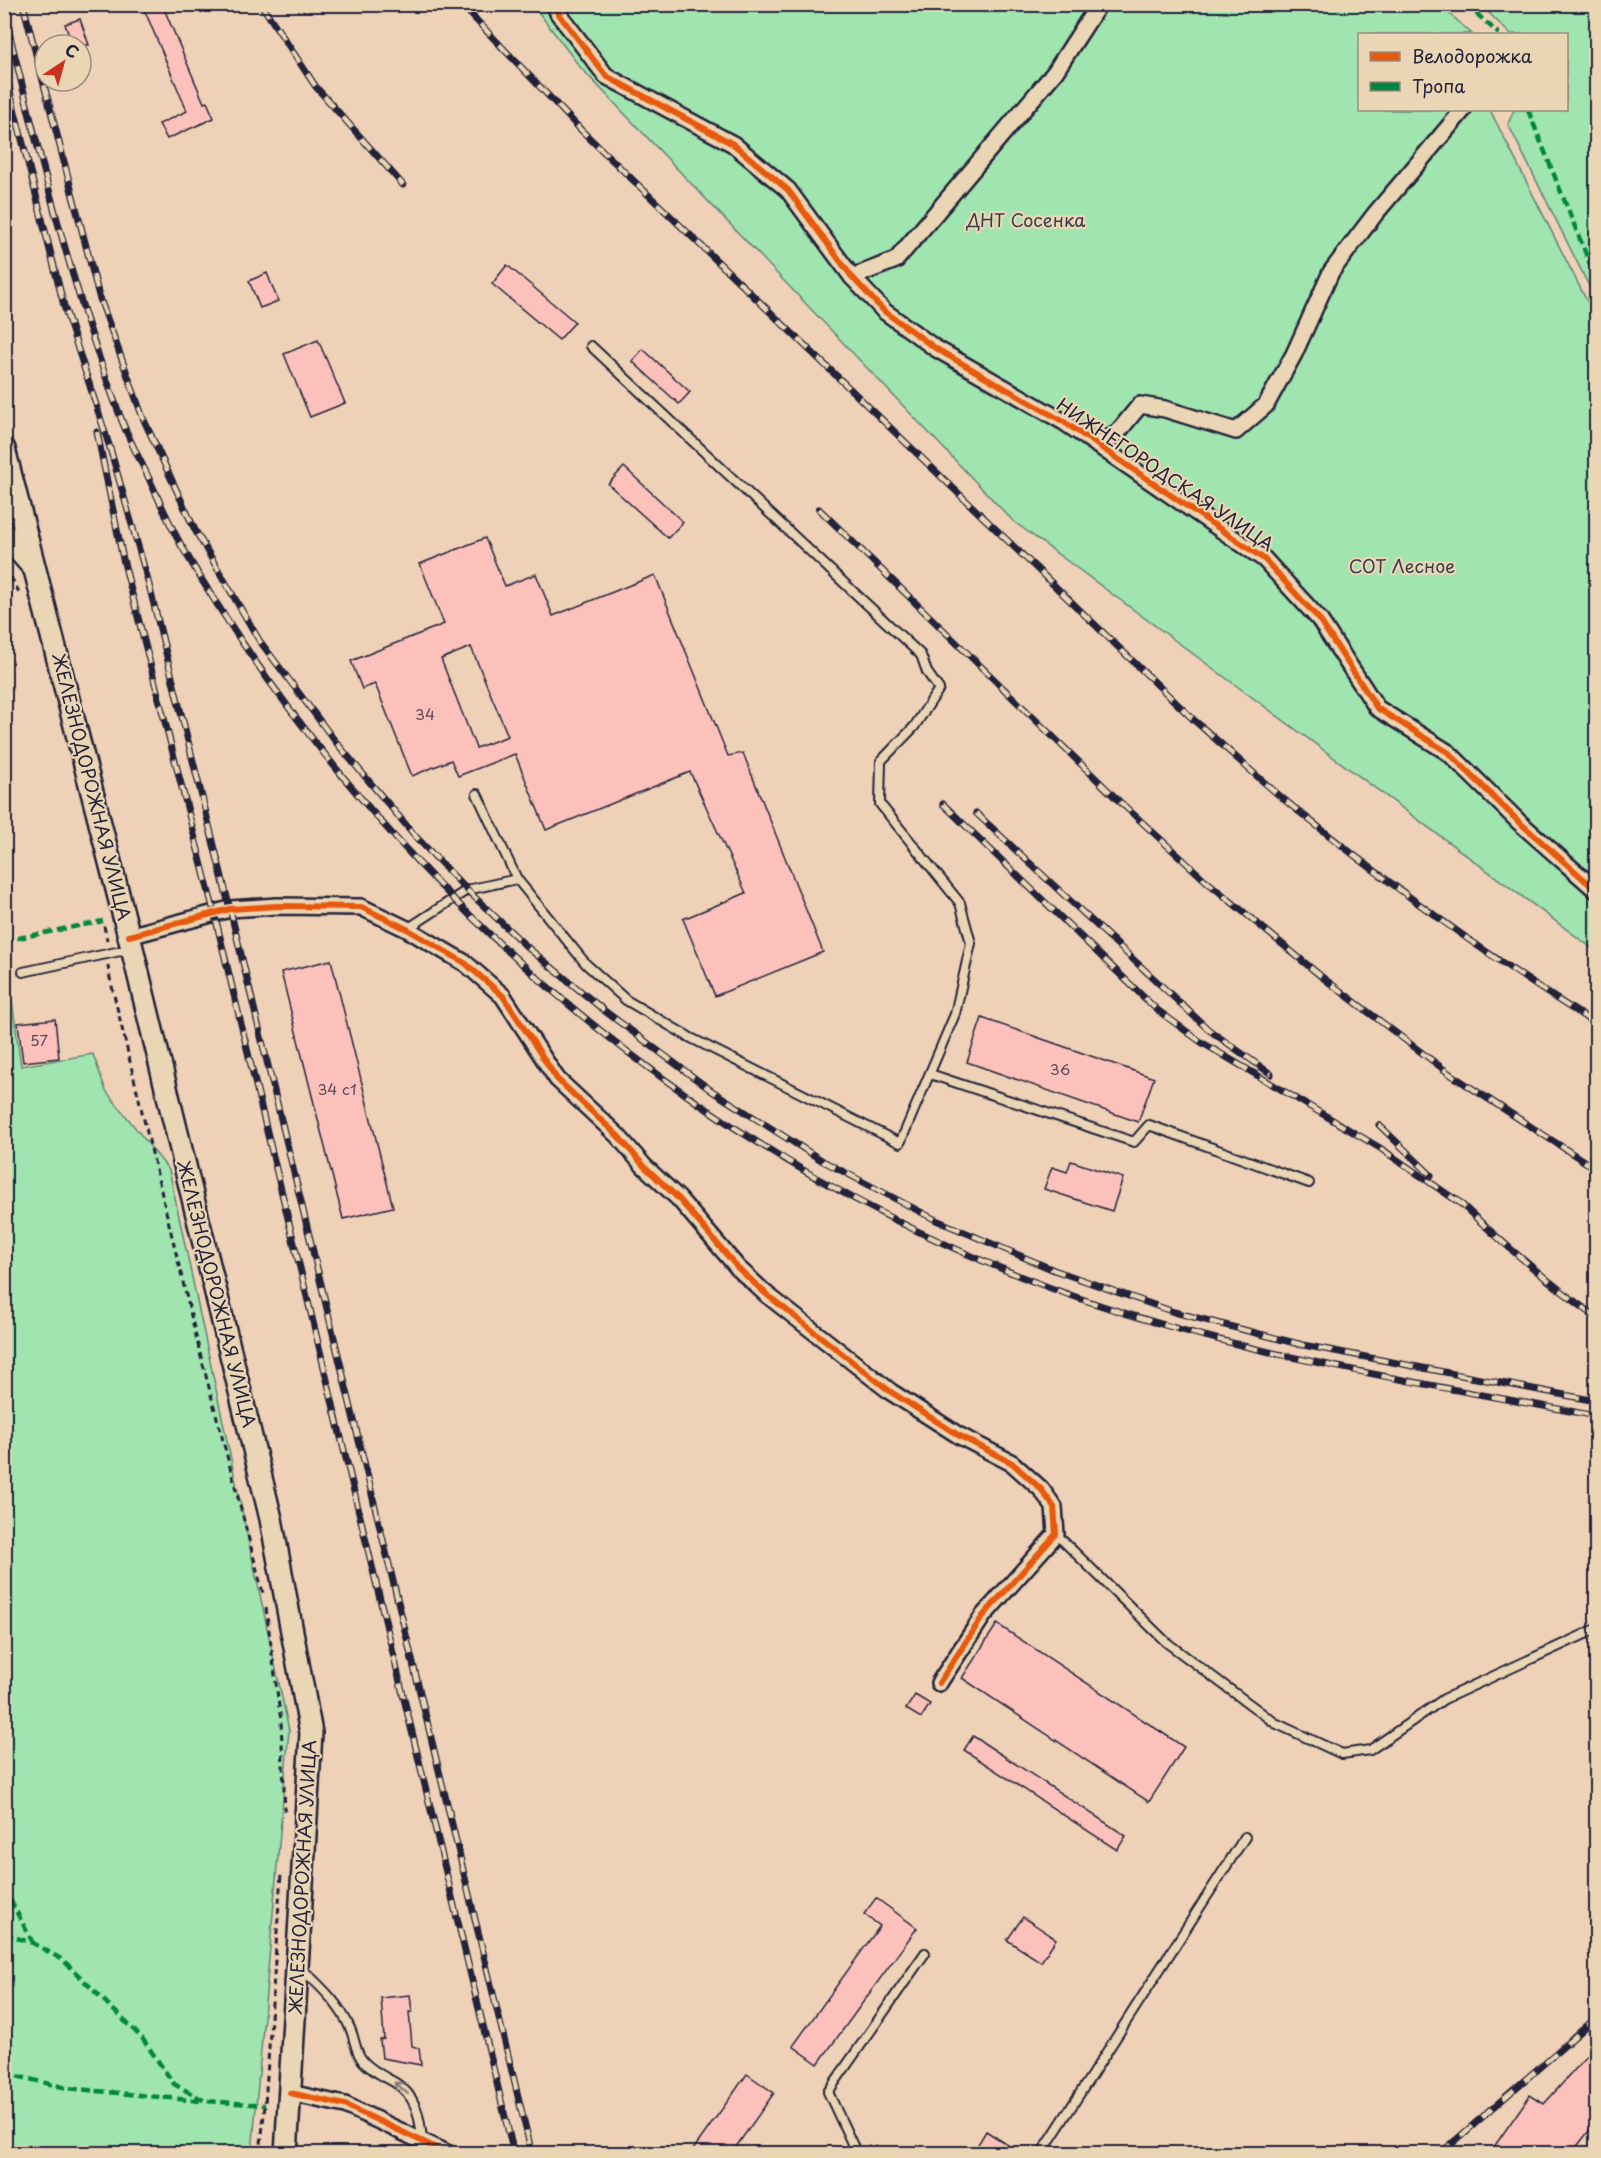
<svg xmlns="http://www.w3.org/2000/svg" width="1601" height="2158" font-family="'Playpen Sans',sans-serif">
<rect width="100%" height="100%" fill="#eed1b6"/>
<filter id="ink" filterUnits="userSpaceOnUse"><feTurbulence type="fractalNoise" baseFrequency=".0167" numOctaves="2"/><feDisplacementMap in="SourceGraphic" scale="12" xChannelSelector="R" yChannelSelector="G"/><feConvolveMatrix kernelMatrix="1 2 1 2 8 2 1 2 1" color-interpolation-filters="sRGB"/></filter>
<g filter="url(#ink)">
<g fill="#a0e4af" stroke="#618375" stroke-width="1.5">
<path d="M533,5H1440L1472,34H1360V110H1490L1596,319V951L1013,521L580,67Z"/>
<path d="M1481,5H1596V300L1508,124L1514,110H1566V34H1510Z"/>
<path d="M5,990L12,1000L21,1066L93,1054L106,1091L169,1170L289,1730L252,2153H5Z"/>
</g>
<g fill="#fdc1bc" stroke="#22223b" stroke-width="1.5" fill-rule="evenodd">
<path d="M142,4H162L204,103L207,102L214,118L167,139L159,124L187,111Z"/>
<path d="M80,19L89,45H72L65,24Z"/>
<path d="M507,265L575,322L559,340L492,284Z"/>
<path d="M267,273L278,301L260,308L249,281Z"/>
<path d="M318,340L345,403L310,417L284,354Z"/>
<path d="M643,349L690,392L679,404L632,361Z"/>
<path d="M624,467L683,522L668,538L608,484Z"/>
<path d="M485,538L505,586L536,574L553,616L655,575L728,756L743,753L823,952L715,996L683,919L746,893L690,772L546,830L515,754L458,776L451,760L412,776L375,684L362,689L351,661L444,624L420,564ZM471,647L508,736L476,748L441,659Z"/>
<path d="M331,960L393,1207L343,1219L281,972Z"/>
<path d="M982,1018L1154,1078L1138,1122L967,1062Z"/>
<path d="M55,1019L59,1058L23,1062L18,1023Z"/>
<path d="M1071,1161L1123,1178L1112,1211L1044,1189L1052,1167L1067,1172Z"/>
<path d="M997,1624L1184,1747L1149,1802L962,1678Z"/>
<path d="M915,1695L930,1704L921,1718L906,1709Z"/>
<path d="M973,1736L1126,1836L1117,1850L964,1750Z"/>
<path d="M876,1898L917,1928L818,2064L793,2046L880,1926L864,1914Z"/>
<path d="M1023,1917L1056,1939L1041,1962L1007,1940Z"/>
<path d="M410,1995L412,2012H409L412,2046L419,2048L421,2065L382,2058L380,2040L384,2039L381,1998Z"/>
<path d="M1596,2046V2122L1571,2154H1489L1530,2095L1544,2104Z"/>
<path d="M747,2074L774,2093L731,2154H690Z"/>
<path d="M986,2131L1022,2154H989L977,2146Z"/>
</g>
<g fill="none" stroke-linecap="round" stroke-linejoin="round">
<g stroke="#22223b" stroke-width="12">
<g id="lane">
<path d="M477,794L517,879L586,964L626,1000L689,1037L900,1143L955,1014L971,943L960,903L880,804L881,761L914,727L939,689L927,672L921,655L591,346"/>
<path d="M407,929L467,890L517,879"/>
<path d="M23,972L130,949"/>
<path d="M930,1074L1134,1142L1149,1125L1309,1183"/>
<path d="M1056,1534L1166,1642L1275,1723L1342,1754L1370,1750L1444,1699L1596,1629"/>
<path d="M301,1968C320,1986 339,2003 350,2028C355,2039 355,2052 363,2061C372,2071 383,2076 394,2082C416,2095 420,2116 422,2140"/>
<path d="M855,2154L856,2152L828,2092L925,1953"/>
<path d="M1041,2154L1245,1837"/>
</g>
</g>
<g stroke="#22223b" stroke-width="20">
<g id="street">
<path d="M555,4L558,13L606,76L733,144L788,190L852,277L884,311L935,348L1064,422L1264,559L1319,619L1377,708L1449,753L1519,822L1596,890"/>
<path d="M852,277L896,260L1055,72L1099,4"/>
<path d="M1098,446L1118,432L1140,405L1165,409L1236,431L1266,405L1294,354L1331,272L1375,214L1463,110"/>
<path d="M129,936L230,909L277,906L361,907L407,929L465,963L503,996L557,1079L618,1136L644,1166L679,1199L738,1268L766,1294L891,1392L958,1435L1012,1463L1041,1489L1054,1507L1056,1534L983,1616L939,1683"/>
<path d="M290,2093L345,2105L449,2154"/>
</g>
</g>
<g stroke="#22223b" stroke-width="26">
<g id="secondary">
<path d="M4,449L132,948L271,1519L311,1733L286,2154"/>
<path d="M4,534L33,567"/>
</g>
</g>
<g stroke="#22223b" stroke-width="3" stroke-dasharray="6 4.5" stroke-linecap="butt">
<path d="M6,568L20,594"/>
<path d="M104,926L107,940"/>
<path d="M108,965L109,974L200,1353L263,1593"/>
<path d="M266,1608L281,1721L285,1811"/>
<path d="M260,2154L265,2105L281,1874"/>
</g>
<use href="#lane" stroke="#ead5b4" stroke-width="8"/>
<use href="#street" stroke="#ead5b4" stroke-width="15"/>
<use href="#secondary" stroke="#ead5b4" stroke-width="21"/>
<g stroke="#22223b" stroke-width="7">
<g id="rail">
<path d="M23,4L99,296L143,418L195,530L259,640L335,741L417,838L467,890L527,947L606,1012L712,1091L823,1161L936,1220L1054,1270L1174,1312L1303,1345L1596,1401"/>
<path d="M261,4L316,87L403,185"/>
<path d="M461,4L581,130L1195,721C1231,752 1265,785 1302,814C1396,890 1494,960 1596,1024"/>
<path d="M4,12C38,149 71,288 122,421C130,442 142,463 151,483C161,504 170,525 181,545C214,602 250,656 289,708C482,967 746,1173 1048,1287C1225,1353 1412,1381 1596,1416"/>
<path d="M4,68L64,306L110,448L148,581L230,909L532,2154"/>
<path d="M97,432L123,559L214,912L514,2154"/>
<path d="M819,509L1119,801L1205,880L1322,977L1450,1074L1596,1169"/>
<path d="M943,804L1156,1009L1201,1042L1380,1148L1460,1203"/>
<path d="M976,813L1209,1030L1271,1074"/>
<path d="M1379,1125L1431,1175"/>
<path d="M1455,1198C1499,1240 1546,1281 1596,1317"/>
<path d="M1440,2154L1596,2018"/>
</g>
</g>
<use href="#rail" stroke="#ead5b4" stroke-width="4.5" stroke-dasharray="14" stroke-linecap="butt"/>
<g stroke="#00873e" stroke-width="4.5" stroke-dasharray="9 4.5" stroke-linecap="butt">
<path d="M1466,4L1499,34"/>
<path d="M1528,110L1596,279"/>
<path d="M4,941L103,921"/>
<path d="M4,1888L33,1943"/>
<path d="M4,1934L33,1943L63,1960L142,2038L174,2084L205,2101L265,2105"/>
<path d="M4,2073L67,2088L200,2101"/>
</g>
<g stroke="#ead5b4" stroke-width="10">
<g id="cycleway">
<path d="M555,4L558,13L606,76L733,144L788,190L852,277L884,311L935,348L1064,422L1264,559L1319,619L1377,708L1449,753L1519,822L1596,890"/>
<path d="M129,936L230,909L277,906L361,907L407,929L465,963L503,996L557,1079L618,1136L644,1166L679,1199L738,1268L766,1294L891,1392L958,1435L1012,1463L1041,1489L1054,1507L1056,1534L983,1616L939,1683"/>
<path d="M290,2093L345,2105L449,2154"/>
</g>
</g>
<use href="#cycleway" stroke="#e8590c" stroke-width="6"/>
</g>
<defs><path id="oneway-shaft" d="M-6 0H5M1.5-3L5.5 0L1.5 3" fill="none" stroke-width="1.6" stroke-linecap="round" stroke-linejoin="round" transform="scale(1.5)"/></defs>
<use stroke="#867c78" href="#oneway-shaft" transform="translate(401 2088) rotate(-139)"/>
</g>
<g text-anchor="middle" stroke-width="4.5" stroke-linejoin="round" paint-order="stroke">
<g font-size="15" fill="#594a5b">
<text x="425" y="720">34</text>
<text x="39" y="1046">57</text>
<text x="1060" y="1075">36</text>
<text x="337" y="1095">34 с1</text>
</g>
<g font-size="18" fill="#353f4c" stroke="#ead5b4">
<text x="1026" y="227">ДНТ Сосенка</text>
<text x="1402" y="573">СОТ Лесное</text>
</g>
<g font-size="18" fill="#22223b" stroke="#ead5b4">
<text transform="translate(1165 475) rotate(34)" y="6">НИЖНЕГОРОДСКАЯ УЛИЦА</text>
<text transform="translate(91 787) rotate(76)" y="6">ЖЕЛЕЗНОДОРОЖНАЯ УЛИЦА</text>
<text transform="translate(216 1294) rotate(76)" y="6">ЖЕЛЕЗНОДОРОЖНАЯ УЛИЦА</text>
<text transform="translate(303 1877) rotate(-87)" y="6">ЖЕЛЕЗНОДОРОЖНАЯ УЛИЦА</text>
</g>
</g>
<rect width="1601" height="2158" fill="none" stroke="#ead5b4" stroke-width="24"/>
<rect x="12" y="12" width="1577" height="2134" fill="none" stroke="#22223b" stroke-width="2" filter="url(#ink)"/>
<rect x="1358" y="33" width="210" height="78" fill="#ead5b4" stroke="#9a8d84" stroke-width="1.5"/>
<rect x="1370" y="52" width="30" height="9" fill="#e8590c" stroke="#9a8d84" stroke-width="1.5"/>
<text x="1412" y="63" font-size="18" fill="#22223b">Велодорожка</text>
<rect x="1370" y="82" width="30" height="9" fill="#00873e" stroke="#9a8d84" stroke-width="1.5"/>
<text x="1412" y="93" font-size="18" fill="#22223b">Тропа</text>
<g transform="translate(63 63) rotate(36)"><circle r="28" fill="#ead5b4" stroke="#9a8d84" stroke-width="1.5"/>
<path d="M0-4.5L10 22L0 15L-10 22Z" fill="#c8321e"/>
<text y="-9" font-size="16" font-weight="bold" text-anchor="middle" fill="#22223b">С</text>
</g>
</svg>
